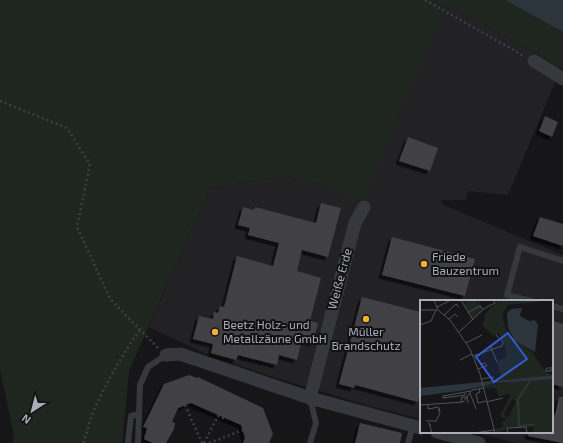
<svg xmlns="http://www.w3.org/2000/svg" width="563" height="443" font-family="'Exo 2',sans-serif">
<defs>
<filter id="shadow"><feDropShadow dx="-3.5" dy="3.5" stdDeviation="0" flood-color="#0009"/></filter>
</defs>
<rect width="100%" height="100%" fill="#161618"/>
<path fill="#222225" d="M447,4L561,68L508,195L468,191L466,200H442L441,204L563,255V443H517L473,432H552V301H421V419L366,405L270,376L206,354L149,327L210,188L287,176L329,187Z"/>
<path fill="#1e261f" d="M0,0H505L563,32V69L447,4L441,14L364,200L336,193L329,187L287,176L210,188L129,371L122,443H12L14,436L0,369Z"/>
<path fill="#2c353c" d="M505,0H563V32Z"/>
<g fill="#404145" filter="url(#shadow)">
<path d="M545,116L558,122L552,137L539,131Z"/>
<path d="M408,137L438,148L430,171L399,161Z"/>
<path d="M321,203L341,208L328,257L302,250L297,271L321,278L310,321L318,323L313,343L302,340L297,360L279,355L277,365L238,355L236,360L211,353L213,344L193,339L199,316L213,319L214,312L218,313L220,306L224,307L237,256L273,266L279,243L248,235L250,228L238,225L243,207L254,210L255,207L316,223Z"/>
<path d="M540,217L563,224V246L533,236Z"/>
<path d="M392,237L475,259L465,296L382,275Z"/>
<path d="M362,297L421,312V392L418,402L355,385L354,388L339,384Z"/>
<path d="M552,321L563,324V387L552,384Z"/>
<path d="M189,375L197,378L198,377L263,408L273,434L269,443H243L245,438L241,425L191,403L178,408L172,422L175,423L174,429L166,443H153L144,439L147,428L143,427L164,384Z"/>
<path d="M559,397H563V443L528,436L529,432H552V414L555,415Z"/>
<path d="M360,423L402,433L400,443H355Z"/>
</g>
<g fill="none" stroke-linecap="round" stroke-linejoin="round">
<g stroke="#3d3f44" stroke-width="2.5" stroke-dasharray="2 3" stroke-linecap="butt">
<path d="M425,0L524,56"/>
<path d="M0,101L67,128L90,164L77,227L110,299L158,348"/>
<path d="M185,405L202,443"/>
<path d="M83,443C88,432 89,421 94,410C106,382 123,355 140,329"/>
<path d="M204,443L218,416L223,418L224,415"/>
<path d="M209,443L243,430"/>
</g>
<g stroke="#37383d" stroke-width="6">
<path d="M531,301L507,295L520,247L563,261"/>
<path d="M552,306L563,309"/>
<path d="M310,398L316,423L310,443"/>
<path d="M128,443L131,416L139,414"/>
<path d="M138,443L140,385L148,367L166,355"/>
<path d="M408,443L413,426"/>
</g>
<g stroke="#37383d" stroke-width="13">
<path d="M534,61L563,79"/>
<path d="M166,355L180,354L310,398L421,428"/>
<path d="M310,398L355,223L364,207"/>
<path d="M437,432L479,443"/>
</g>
</g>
<g fill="#f2b134" stroke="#111113" stroke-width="1.5">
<circle cx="424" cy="264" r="4"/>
<circle cx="366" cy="319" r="4"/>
<circle cx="215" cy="332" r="4"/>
</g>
<g text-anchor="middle" stroke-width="4" stroke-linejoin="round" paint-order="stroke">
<g font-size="12" fill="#a8adb8" stroke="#111113" text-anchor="start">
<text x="432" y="261">Friede<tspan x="432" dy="14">Bauzentrum</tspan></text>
<text x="223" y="329">Beetz Holz- und<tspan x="223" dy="14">Metallzäune GmbH</tspan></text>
<text x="366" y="336" text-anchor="middle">Müller<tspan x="366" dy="14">Brandschutz</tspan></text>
</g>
<g font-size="12" fill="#a8adb8" stroke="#111113">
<text transform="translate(340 279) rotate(-75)" y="4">Weiße Erde</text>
</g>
</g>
<g transform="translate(420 300)">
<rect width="133" height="133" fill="#161618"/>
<path d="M49,0H57L58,5L59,0L62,7V11L53,19L44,4ZM100,0H133L88,5L83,13V20L88,34L113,53L125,72L133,75L63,82L81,77L77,62L87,56L84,43L79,34L73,36L62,25L66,13L76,3L97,1L78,3L77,1ZM115,79H133V133H114L113,125L87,127V133L86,129L77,133L75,129L83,127L82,122L86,119L80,116L90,96L89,93L79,97L76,88L64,89L63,85ZM92,99L96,101L88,118L84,114Z" fill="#1e261f" fill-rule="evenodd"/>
<path d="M102,8L100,16L109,21L115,20L118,25L115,52L95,41L88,28L87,13L91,9ZM133,75V79L76,83L46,90L0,96V88Z" fill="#2c353c"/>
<path fill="none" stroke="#2c353c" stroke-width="2" d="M112,78L98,99L99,126L114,125"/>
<path fill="none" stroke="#505258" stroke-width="1" d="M14,0L18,10L30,20L50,49L60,74L75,133M41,0L53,20M17,7L31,0M0,10H17M49,12L60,6L64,10M24,15L36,4L39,7M29,19L35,14L38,17M0,25L11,21L16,10M39,32L65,8L75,3L74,0M46,43L62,35M70,45L77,62M53,56L82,46L83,42L76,35M40,60L52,54M58,69L63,67L67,66L65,63L61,64L63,67M131,69V71H125L127,68H133M61,79L74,77M59,89L60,92L56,94L58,103L66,101M45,93V95L23,98V96L51,91M50,93L56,109M41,102L42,97H47L48,103M66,102L83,98M0,105L43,102L52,90L63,88M8,105V109L19,107M6,121H16L20,113L19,108V111M11,126L9,123L12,133M54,133L74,130M88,133L87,128L106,127L107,133"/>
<path fill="#325cd3" fill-opacity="0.15" stroke="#325cd3" stroke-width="2" d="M88,33L107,59L74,82L56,57Z"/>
<rect width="133" height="133" fill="none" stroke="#a8adb8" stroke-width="2"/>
</g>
<g transform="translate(32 411) rotate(216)" stroke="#111113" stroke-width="3" paint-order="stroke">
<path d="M0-3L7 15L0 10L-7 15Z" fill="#a8adb8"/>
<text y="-6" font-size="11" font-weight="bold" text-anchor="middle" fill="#a8adb8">N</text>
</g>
</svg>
